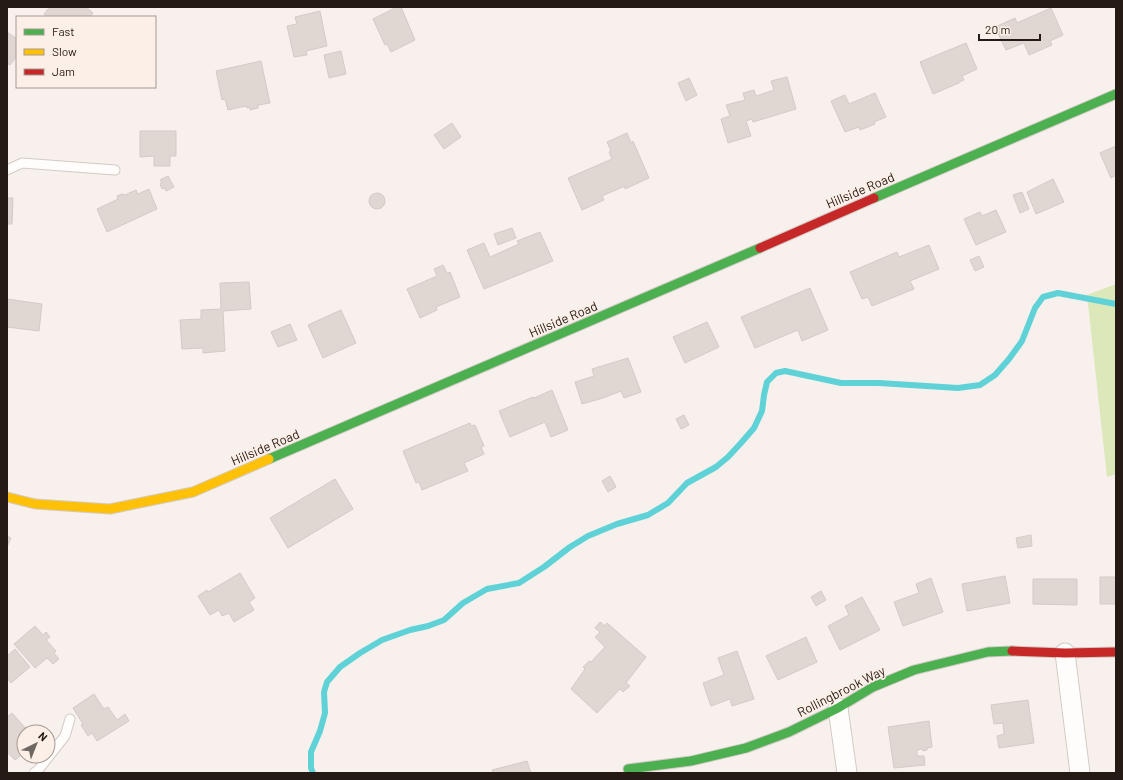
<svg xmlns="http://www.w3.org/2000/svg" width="1123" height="780" font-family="Barlow,sans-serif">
<rect width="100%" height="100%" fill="#f7f0ec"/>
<path fill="#dce8ba" d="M1116,284V474L1107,477L1087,295Z"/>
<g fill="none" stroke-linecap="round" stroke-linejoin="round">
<path stroke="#5ed2d6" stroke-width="6" d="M313,773L311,768V752L320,731L325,713L324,692L327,682L340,667L360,653L382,640L410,630L428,626L444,620L463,603L487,589L519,583L544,567L570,547L588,536L617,524L648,515L668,503L687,483L716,467L728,457L741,443L754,428L762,411L764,395L767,382L776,373L785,371L841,383H879L958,388L980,385L995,375L1009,359L1022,341L1035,308L1043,297L1058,293L1116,304"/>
</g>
<g fill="#e0d7d2" stroke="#d3cbc6">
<path d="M50,7H86L93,13L90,17H47L44,14Z"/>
<path d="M397,7H401L415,40L391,52L387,44L385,45L373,19Z"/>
<path d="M1051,8L1063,35L1050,41L1052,45L1029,55L1024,43L1006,50L995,27L1015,18L1017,23Z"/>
<path d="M320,11L327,46L306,51L307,55L294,57L287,26L297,24L295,17Z"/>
<path d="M7,32L17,39V56L10,65L7,63Z"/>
<path d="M966,43L977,69L962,76L964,80L959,82V83L933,94L920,62Z"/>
<path d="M341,51L346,74L329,78L324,55Z"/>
<path d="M261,61L270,103L258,105V108L250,110V107L247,108L246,106L228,110L225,99L222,100L216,71Z"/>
<path d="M787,77L796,109L753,122L752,119L746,121L751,136L728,143L721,119L730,116L726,105L745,100L743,93L754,90L756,96L774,90L771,81Z"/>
<path d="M689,78L697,95L686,101L678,83Z"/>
<path d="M875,93L886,117L874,122L875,124L860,130L859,127L845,132L831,101L845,95L849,104Z"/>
<path d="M452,123L461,137L444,149L434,135Z"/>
<path d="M140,131H176V156H170V166H154V156L140,157Z"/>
<path d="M627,133L631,143L633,141L649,178L625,189V186L602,196L604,200L582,210L568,178L612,159L609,152L611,151L607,142Z"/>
<path d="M1116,146V175L1111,178L1100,153Z"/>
<path d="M168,176L174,187L166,191L165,188L162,189L160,184L162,183L160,180Z"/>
<path d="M1053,179L1064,202L1036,214L1027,192Z"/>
<path d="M149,189L157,209L107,232L97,209L118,199L117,196L122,194L125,195L136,190L138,194Z"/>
<path d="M1022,192L1029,209L1020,213L1013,195Z"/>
<circle cx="377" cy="201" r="8"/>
<path d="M7,198H13L12,224H7Z"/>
<path d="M996,210L1006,232L976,245L964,219L980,212L982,216Z"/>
<path d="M512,228L516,238L498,245L494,234Z"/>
<path d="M540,232L553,261L484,289L467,250L484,243L490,257L519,244L517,241Z"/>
<path d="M929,245L939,269L910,281L914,289L872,306L868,297L862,299L850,272L897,252L899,257Z"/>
<path d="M979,256L984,267L975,271L970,260Z"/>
<path d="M443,265L447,273L450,272L460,297L436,307L437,310L420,318L407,289L437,276L434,269Z"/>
<path d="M249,282L251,309L223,311L225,351L203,353V348L182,349L180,320L201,319V310L221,309L220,283Z"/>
<path d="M810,288L828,330L802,341L798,330L755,348L741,317Z"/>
<path d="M7,299L42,304L39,331L7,327Z"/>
<path d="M341,310L356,343L323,358L308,325Z"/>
<path d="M707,322L719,347L685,363L673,337Z"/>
<path d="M290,324L297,340L278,347L271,332Z"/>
<path d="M628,358L641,392L624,398L621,391L603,398L582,404L575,382L594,376L592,369Z"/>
<path d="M552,390L568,430L551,437L545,422L510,437L499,411L533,397L534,398Z"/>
<path d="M684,415L689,425L681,429L676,419Z"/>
<path d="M470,423L471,426L475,425L484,446L481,447L484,454L464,463L468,471L422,490L419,482L416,483L403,451Z"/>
<path d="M610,476L616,487L608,492L602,481Z"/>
<path d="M335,479L353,509L288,548L270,518Z"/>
<path d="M1031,535L1032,546L1018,548L1016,538Z"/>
<path d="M7,536L11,538L7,547Z"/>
<path d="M240,573L255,598L249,602L254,610L234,622L229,613L222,616L219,610L210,615L198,596L207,590L208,592Z"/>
<path d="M1005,576L1010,603L967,611L962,584Z"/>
<rect x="1100" y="577" width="16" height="27"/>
<path d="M931,578L943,612L903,626L894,602L919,593L916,584Z"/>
<path d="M1033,579H1077V605L1033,604Z"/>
<path d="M821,591L826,600L816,606L811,597Z"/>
<path d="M862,597L880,630L840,650L828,626L849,615L845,606Z"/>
<path d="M600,622L605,626L607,623L646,657L626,683L630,686L623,692L620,689L597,713L571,689L585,669L583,667L589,661L591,662L605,647L595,637L600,632L595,628Z"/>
<path d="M35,626L43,635L46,632L50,637L46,640L56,651L54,653L59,659L53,664L47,658L35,668L14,644Z"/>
<path d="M806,637L817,662L778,680L766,656Z"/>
<path d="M15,649L30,667L11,683L7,678V656Z"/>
<path d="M737,651L754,699L732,706L730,699L711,706L703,683L724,675L718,658Z"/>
<path d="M94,694L104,709L108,707L117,720L125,714L129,721L97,741L92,733L88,736L81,725L83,724L73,708Z"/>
<path d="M1028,700L1034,743L999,748L997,736L1004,734L1003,723L994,724L991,705Z"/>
<path d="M12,713L29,732H24V753L15,760L7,752V717Z"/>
<path d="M929,721L932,747L927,748V750L923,751V749L917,750V756H924L925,765L894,768L888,727Z"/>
<path d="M527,761L531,773H493L492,770Z"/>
</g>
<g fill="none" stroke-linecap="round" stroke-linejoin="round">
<g stroke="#d3cac5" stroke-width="11">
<g id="lane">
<path d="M7,170L22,163L115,170"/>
<path d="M34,773L39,769L65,736L70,719"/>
</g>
</g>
<g stroke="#d3cac5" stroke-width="21">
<g id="street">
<path d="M1065,653L1080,773"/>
<path d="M838,708L847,773"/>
</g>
</g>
<g stroke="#d3cac5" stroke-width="11">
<g id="fast">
<path d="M874,198L1116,94"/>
<path d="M269,459L760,248"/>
<path d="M628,769L691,761L746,748L789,732L838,708L873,687L914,670L988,652L1012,651"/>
</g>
</g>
<g stroke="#d3cac5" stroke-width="11">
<path id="slow" d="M7,497L35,504L110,509L193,492L269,459"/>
</g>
<g stroke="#d3cac5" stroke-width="11">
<g id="jam">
<path d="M760,248L874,198"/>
<path d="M1012,651L1065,653L1116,652"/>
</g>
</g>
<use href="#lane" stroke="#fefdfc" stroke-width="9"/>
<use href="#street" stroke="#fefdfc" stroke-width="19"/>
<use href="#fast" stroke="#4caf50" stroke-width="9"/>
<use href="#slow" stroke="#ffc107" stroke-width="9"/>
<use href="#jam" stroke="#c62828" stroke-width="9"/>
</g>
<g text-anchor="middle" stroke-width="3.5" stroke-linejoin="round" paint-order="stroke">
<g font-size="13" fill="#251b14" stroke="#fbefe8">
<text transform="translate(860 190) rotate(-23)" y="5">Hillside Road</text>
<text transform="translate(563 319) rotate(-23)" y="5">Hillside Road</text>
<text transform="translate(265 447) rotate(-23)" y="5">Hillside Road</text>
<text transform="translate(841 691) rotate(-27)" y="5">Rollingbrook Way</text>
</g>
</g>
<rect width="1123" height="780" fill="none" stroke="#251b14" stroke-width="16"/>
<rect x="16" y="16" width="140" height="72" fill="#fbefe8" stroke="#a59a93"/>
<rect x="24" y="29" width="20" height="6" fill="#4caf50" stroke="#a59a93"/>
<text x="52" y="36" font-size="12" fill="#251b14">Fast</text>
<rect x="24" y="49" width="20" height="6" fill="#ffc107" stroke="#a59a93"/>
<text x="52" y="56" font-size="12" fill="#251b14">Slow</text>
<rect x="24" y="69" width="20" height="6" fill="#c62828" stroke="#a59a93"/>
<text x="52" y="76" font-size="12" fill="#251b14">Jam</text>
<g transform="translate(36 744) rotate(43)"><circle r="19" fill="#fbefe8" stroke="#a59a93"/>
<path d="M0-3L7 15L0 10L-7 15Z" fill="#6e6660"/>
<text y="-6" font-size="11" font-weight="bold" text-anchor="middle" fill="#251b14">N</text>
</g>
<path d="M979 34v6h61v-6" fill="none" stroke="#251b14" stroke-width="2"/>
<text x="985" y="34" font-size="12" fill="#251b14" stroke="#fbefe8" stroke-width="3" paint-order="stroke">20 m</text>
</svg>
